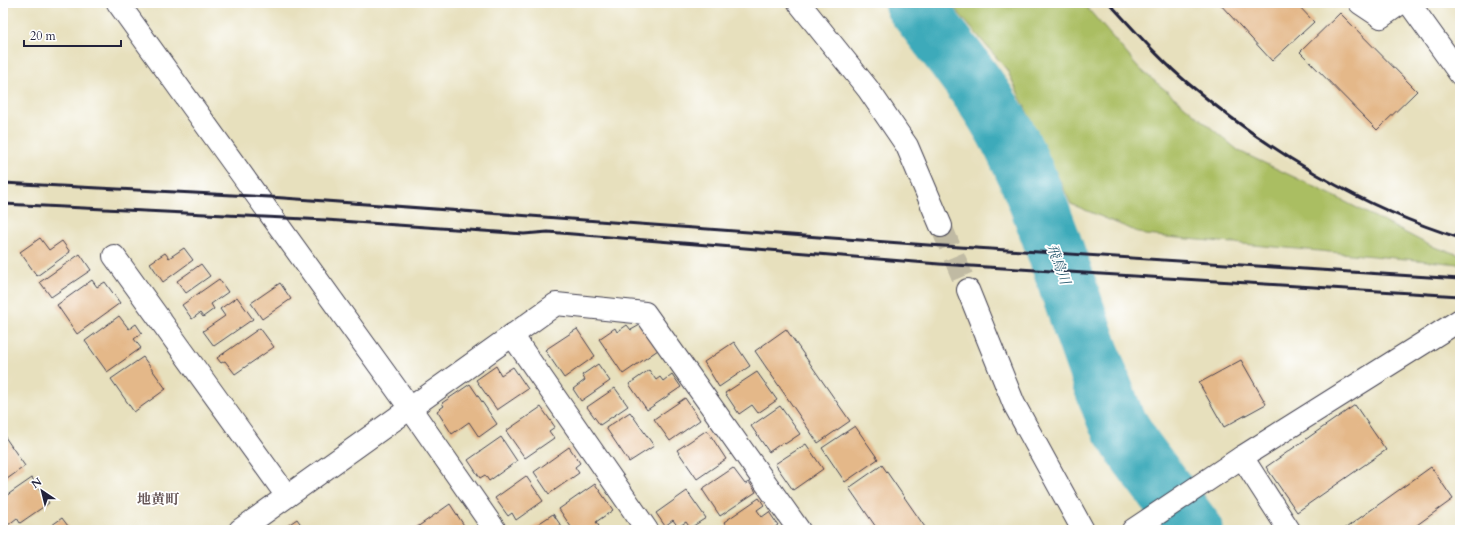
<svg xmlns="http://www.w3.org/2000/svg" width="1463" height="533" font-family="Cardo,'Noto Serif JP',serif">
<rect width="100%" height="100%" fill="#fff"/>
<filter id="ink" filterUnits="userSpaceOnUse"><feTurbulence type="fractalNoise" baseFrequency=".025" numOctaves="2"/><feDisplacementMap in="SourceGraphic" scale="8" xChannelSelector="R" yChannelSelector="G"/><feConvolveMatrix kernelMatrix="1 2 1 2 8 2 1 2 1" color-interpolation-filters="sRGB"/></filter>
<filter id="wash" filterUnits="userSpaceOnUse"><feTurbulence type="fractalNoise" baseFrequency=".012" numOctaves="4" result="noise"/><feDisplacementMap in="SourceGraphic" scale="16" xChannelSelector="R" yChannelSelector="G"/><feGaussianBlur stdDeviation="0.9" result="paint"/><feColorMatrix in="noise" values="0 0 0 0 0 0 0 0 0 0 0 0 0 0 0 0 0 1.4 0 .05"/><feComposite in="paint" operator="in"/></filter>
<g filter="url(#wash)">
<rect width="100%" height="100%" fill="#e7e0bd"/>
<path fill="#aabe62" stroke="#66704e" d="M950,3H1083L1140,69L1239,151L1332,195L1431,246L1460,255V264L1145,235L1071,204L1007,70Z"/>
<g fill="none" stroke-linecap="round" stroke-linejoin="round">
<path stroke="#3caaba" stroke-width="58" d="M913,3C951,53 994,103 1020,161C1058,245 1081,335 1116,420L1134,449L1194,530"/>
</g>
<g id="blocks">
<g fill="#e4b889">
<path d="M1219,3H1296L1314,22L1272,61Z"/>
<path d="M1340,13L1417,91L1377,130L1300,52Z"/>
<path d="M40,238L49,250L62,241L70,252L37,276L20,252Z"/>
<path d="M184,248L193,260L163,282L150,263L165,253L169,258Z"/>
<path d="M80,254L91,270L51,297L40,282Z"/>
<path d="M201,264L210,276L186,293L177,281Z"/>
<path d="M219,279L228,292L211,304L214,309L203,317L200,313L192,319L182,305Z"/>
<path d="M92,280L97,287L105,282L120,303L77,334L57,305Z"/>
<path d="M280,283L291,299L262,319L251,303Z"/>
<path d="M237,297L253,319L214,346L203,331L225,316L220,309Z"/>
<path d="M119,316L129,329L136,324L142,333L134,339L141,348L107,372L85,341Z"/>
<path d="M627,325L631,330L640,325L658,350L623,374L599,339L615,328L617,332Z"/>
<path d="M260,328L274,347L235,374L225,361L221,363L217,358Z"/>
<path d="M577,329L595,356L564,378L545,350Z"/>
<path d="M786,329L850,421L818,443L755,351Z"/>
<path d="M734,342L750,366L719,387L704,362Z"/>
<path d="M143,357L166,389L134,412L111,379Z"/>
<path d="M1241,360L1266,404L1224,427L1199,383Z"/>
<path d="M598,364L610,381L581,401L573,389L585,380L582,375Z"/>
<path d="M496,366L501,375L513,367L528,389L497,410L476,380Z"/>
<path d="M649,370L656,380L660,377L663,381L672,374L681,387L647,410L629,384Z"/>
<path d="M757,372L777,400L758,413L752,405L739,414L725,393Z"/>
<path d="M470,384L497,424L479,437L469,422L452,434L437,411L444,406L442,403Z"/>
<path d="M615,388L628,406L600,425L587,407Z"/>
<path d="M685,398L700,420L670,441L654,419Z"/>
<path d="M1355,405L1386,450L1297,512L1266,467Z"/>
<path d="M780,406L800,434L785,444L783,442L769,452L751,426Z"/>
<path d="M541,407L555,427L549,431L554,438L525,458L506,431Z"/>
<path d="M630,412L654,446L629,462L606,428Z"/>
<path d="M855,426L878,459L845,482L822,448Z"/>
<path d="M707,430L726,459L697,479L677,450Z"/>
<path d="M5,437L25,466L3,482V438Z"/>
<path d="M501,437L517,461L489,481L485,475L480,478L468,460Z"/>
<path d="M806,444L823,469L793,490L775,464Z"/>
<path d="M569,447L580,463L575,467L579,473L549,494L534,472Z"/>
<path d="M882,465L927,530H878L849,488Z"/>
<path d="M1431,467L1453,499L1410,530H1343Z"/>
<path d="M733,468L745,484L749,482L756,492L720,516L702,489Z"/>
<path d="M526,476L543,501L516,520L512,513L508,516L495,498Z"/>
<path d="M32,478L49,503L20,523L17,518L8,525L3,518V498Z"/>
<path d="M595,484L613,510L596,522L599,526L593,530H573L559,509Z"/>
<path d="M687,491L706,518L690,528L686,522L678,527L673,520L665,526L656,513Z"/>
<path d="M759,498L764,505L757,510L762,517L769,512L778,525L771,530H730L724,522Z"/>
<path d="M450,504L467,530H413Z"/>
<path d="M553,514L564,530H529Z"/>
<path d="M62,518L71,530H45Z"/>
<path d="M297,519L305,530H281Z"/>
</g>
</g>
</g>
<g filter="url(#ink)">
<use href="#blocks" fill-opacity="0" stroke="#403e4e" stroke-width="1"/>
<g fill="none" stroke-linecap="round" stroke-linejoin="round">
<path stroke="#c0baa3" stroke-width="22" stroke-dasharray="22 11" stroke-linecap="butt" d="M941,226L968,290"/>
<g stroke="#403e4e" stroke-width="24">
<g id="minor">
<path d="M118,3L410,408L495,530"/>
<path d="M799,3L868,89L907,146L941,226"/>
<path d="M1360,3L1381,17L1401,3"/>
<path d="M1409,3L1460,74"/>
<path d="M114,256L287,496"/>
<path d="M968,290L1014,404L1083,530"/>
<path d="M512,335L647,530"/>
<path d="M1242,457L1289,530"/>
<path d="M240,530L556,304L645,313L799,530"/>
<path d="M1133,530L1242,457L1460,320"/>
</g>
</g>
<use href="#minor" stroke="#fff" stroke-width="22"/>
<g stroke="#22223b" stroke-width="3">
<path d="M1109,3C1135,31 1161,61 1190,85C1269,151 1362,208 1460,238"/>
<path d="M3,183L270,197L928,245L1460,279"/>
<path d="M3,204L326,220L524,234L548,232L939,264L1460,296"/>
</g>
</g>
</g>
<g text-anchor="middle" stroke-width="3.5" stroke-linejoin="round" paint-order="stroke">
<g font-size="14" font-style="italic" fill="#2e5f74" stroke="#fff">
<text transform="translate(1059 264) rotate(70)" y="5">飛鳥川</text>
</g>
<g font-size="14" font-weight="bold" fill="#665656" stroke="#fff">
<text x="158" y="504">地黄町</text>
</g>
</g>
<rect width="1463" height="533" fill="none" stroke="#fff" stroke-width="16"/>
<g transform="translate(42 491) rotate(325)" stroke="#ffffff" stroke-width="3" paint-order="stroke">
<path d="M0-3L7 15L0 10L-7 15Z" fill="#22223b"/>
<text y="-6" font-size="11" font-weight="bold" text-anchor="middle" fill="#22223b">N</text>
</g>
<path d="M24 40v6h97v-6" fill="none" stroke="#22223b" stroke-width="2"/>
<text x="30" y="40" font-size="12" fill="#22223b" stroke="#ffffff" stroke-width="3" paint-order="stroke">20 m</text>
</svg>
